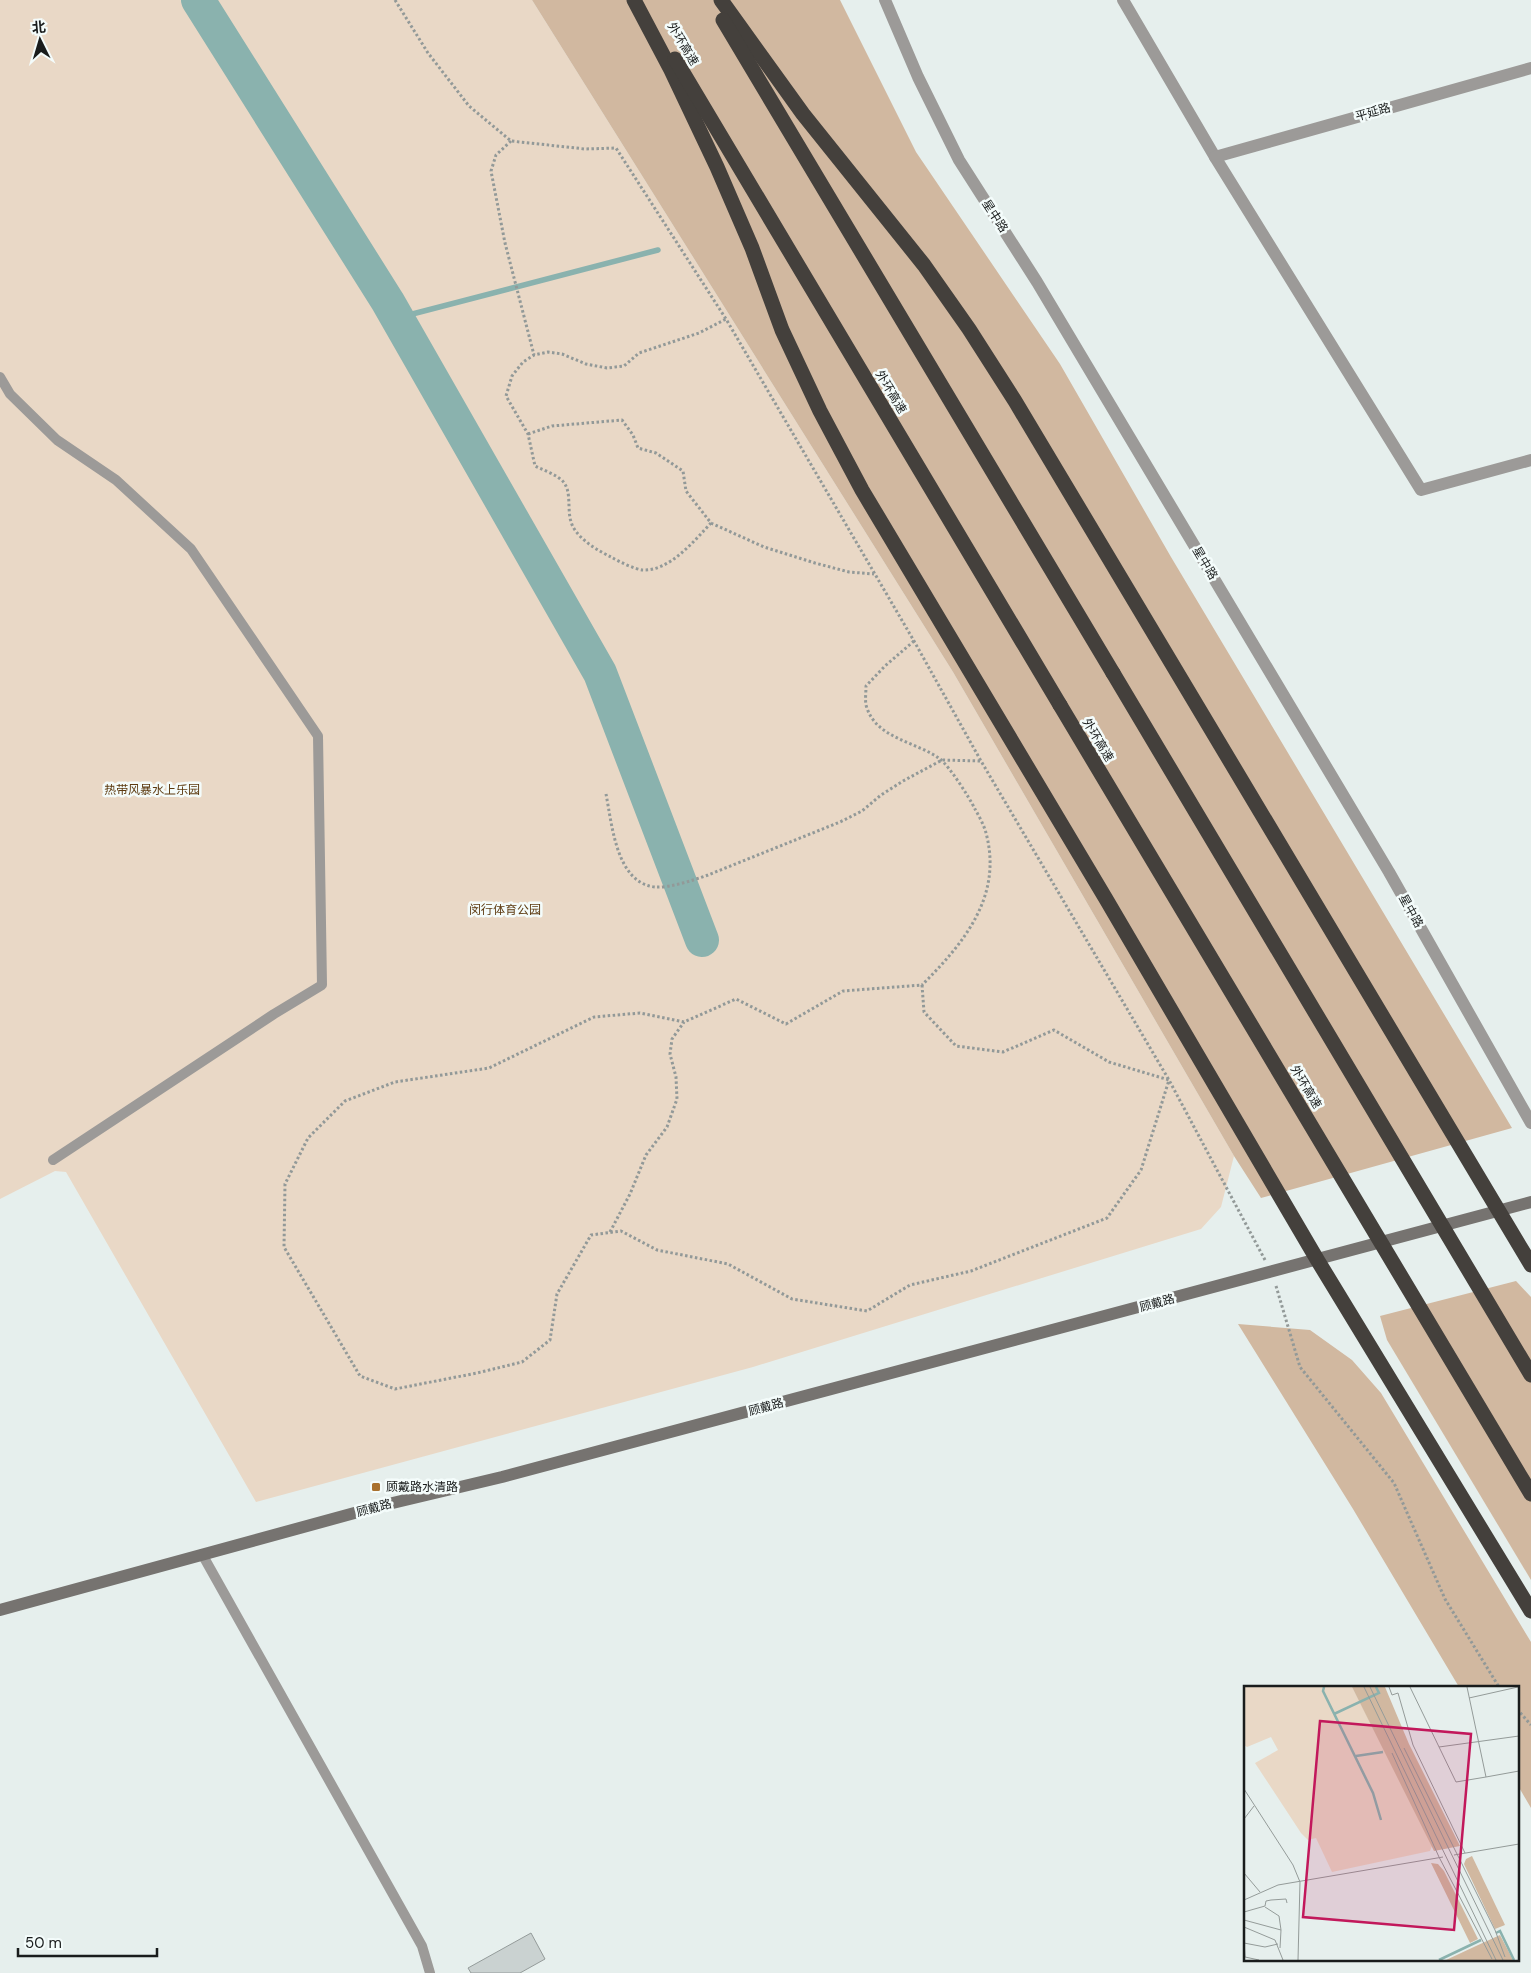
<svg xmlns="http://www.w3.org/2000/svg" width="1531" height="1973" font-family="'DM Sans','Noto Sans SC',sans-serif">
<rect width="100%" height="100%" fill="#e6efed"/>
<path fill="#e9d8c6" d="M0,0H532L953,672L1234,1156L1221,1207L1201,1229L753,1367L256,1502L66,1172L55,1171L0,1199Z"/>
<g fill="#d1b8a0">
<path d="M532,0H840L916,152L1060,364L1171,557L1512,1128L1261,1198L1234,1156L953,672Z"/>
<path d="M1516,1281L1531,1297V1580L1387,1340L1380,1316Z"/>
<path d="M1238,1324L1310,1330L1352,1360L1381,1393L1531,1642V1808L1517,1784V1687H1459L1353,1509Z"/>
</g>
<g fill="none" stroke-linecap="round" stroke-linejoin="round">
<path stroke="#8ab2ae" stroke-width="5.5" d="M397,318L658,250"/>
<path stroke="#8ab2ae" stroke-width="34" d="M198,0L388,302L600,673L702,940"/>
</g>
<path fill="#cad2d1" stroke="#949b9a" d="M531,1933L545,1959L520,1973H471L468,1968Z"/>
<g fill="none" stroke-linecap="round" stroke-linejoin="round">
<g stroke="#929998" stroke-width="3" stroke-dasharray="2.5 2.5" stroke-linecap="butt">
<path d="M395,0L428,53L469,106L511,141L585,149L616,148L726,319L914,641L981,761L1169,1080L1265,1260"/>
<path d="M511,141L496,155L491,171L505,243L534,355"/>
<path d="M528,434L552,426L622,420L633,435L638,448L656,453L683,471L686,491L711,523L764,547L815,563L849,572L874,574"/>
<path d="M711,523C694,541 670,571 643,570C634,569 620,562 611,557C599,551 583,542 575,530C563,514 576,489 559,478C552,473 543,470 535,466L528,434L506,396L512,376L523,362L534,355L548,352L562,354L586,364L607,368L624,366L639,353L699,333L726,319"/>
<path d="M914,641L885,666L866,686C866,692 865,700 866,705C875,739 916,741 940,759C950,767 969,797 975,809C979,816 984,825 986,833C1003,896 964,943 922,985"/>
<path d="M606,794C612,824 616,883 655,887C670,888 694,880 708,875L840,822L862,811L881,795L903,781L942,760L981,761"/>
<path d="M922,985L924,1012L956,1046L1003,1052L1054,1030L1109,1062L1169,1080L1141,1170L1107,1218L971,1271L910,1285L867,1311L792,1299L728,1264L657,1250L621,1231L591,1235L557,1294L550,1340L522,1362L477,1373L395,1389L360,1376L284,1247L285,1184L308,1138L345,1101L395,1082L489,1068L594,1017L640,1013L684,1022L736,999L786,1024L843,991Z"/>
<path d="M610,1232L630,1194L646,1155L667,1127L677,1099L676,1077L670,1054L672,1039L684,1022"/>
<path d="M1276,1286L1300,1367L1394,1483L1445,1599L1499,1687"/>
<path d="M1517,1709L1531,1725"/>
</g>
<g stroke="#9c9a98" stroke-width="10">
<path d="M0,377L10,394L57,440L116,480L191,549L318,736L322,985L274,1014L53,1160"/>
<path d="M202,1554L422,1946L430,1973"/>
</g>
<g stroke="#9c9a98" stroke-width="12">
<path d="M885,0L918,77L959,160L1037,282L1389,872L1531,1123"/>
<path d="M1123,0L1215,157L1421,490L1531,460"/>
<path d="M1215,157L1531,68"/>
</g>
<path stroke="#767370" stroke-width="12" d="M0,1610L380,1506L502,1477L1531,1202"/>
<g stroke="#44403c" stroke-width="15">
<path d="M634,0L671,70L717,167L752,248L782,330L820,411L862,490L1106,899L1318,1261L1531,1611"/>
<path d="M721,0L803,114L924,265L969,329L1015,401L1531,1265"/>
<path d="M723,20L1113,673"/>
<path d="M675,59L1060,705"/>
</g>
<g stroke="#44403c" stroke-width="15">
<path d="M1113,673L1531,1375"/>
<path d="M1060,705L1531,1494"/>
</g>
</g>
<rect fill="#a9712f" stroke="#f4fcfb" stroke-width="2" x="371" y="1482" width="10" height="10" rx="2.5"/>
<g text-anchor="middle" stroke-width="5" stroke-linejoin="round" paint-order="stroke">
<g font-size="12" fill="#191c1c" stroke="#f4fcfb">
<text transform="translate(683 44) rotate(59)" y="4">外环高速</text>
<text transform="translate(1373 112) rotate(-16)" y="4">平延路</text>
<text transform="translate(995 216) rotate(57)" y="4">星中路</text>
<text transform="translate(891 392) rotate(59)" y="4">外环高速</text>
<text transform="translate(1205 563) rotate(59)" y="4">星中路</text>
<text transform="translate(1098 740) rotate(59)" y="4">外环高速</text>
<text transform="translate(1411 911) rotate(61)" y="4">星中路</text>
<text transform="translate(1306 1087) rotate(59)" y="4">外环高速</text>
<text transform="translate(1157 1303) rotate(-15)" y="4">顾戴路</text>
<text transform="translate(766 1407) rotate(-15)" y="4">顾戴路</text>
<text transform="translate(374 1508) rotate(-15)" y="4">顾戴路</text>
</g>
<g font-size="12" fill="#5d3a10" stroke="#f4fcfb">
<text x="152" y="794">热带风暴水上乐园</text>
<text x="505" y="914">闵行体育公园</text>
</g>
<g font-size="12" fill="#191c1c" stroke="#f4fcfb" text-anchor="start">
<text x="386" y="1491">顾戴路水清路</text>
</g>
</g>
<g transform="translate(1244 1686)">
<rect width="275" height="275" fill="#e6efed"/>
<path d="M0,1H108L164,110L188,160L186,165L88,186L72,152L64,154L57,147L11,77L34,64L27,51L3,61L0,59Z" fill="#e9d8c6"/>
<path d="M108,1H141L165,58L216,160L190,165ZM228,170L261,239L251,243L220,178L222,173ZM187,177L194,178L200,185L234,253L226,257ZM256,249L269,274H202L232,260Z" fill="#d1b8a0"/>
<path fill="none" stroke="#8ab2ae" stroke-width="2.5" d="M80,1L79,5L129,107L137,134M90,28L135,7L132,1M112,70L139,66M252,247L256,245L270,274M195,274L237,254"/>
<path fill="none" stroke="#949b99" stroke-width="1" d="M120,1L252,274M126,1L259,274M145,1L148,9L154,7L169,59L221,167M166,1L212,96L242,91M223,1L242,91L275,85M225,12L274,1M195,61L275,50M160,62L251,244L261,271M148,67L195,171L248,273M0,103L49,179L56,196L54,274M0,133L10,120M210,169L275,158M0,187L16,206M0,214L34,199L199,171M21,221L35,230L37,244M0,226L21,220L22,215L27,214L42,213L43,217M0,234L37,244L36,262M0,241L31,254L39,274M0,254L1,271L15,274M0,257L21,261L34,258"/>
<path fill="#c2185b" fill-opacity="0.15" stroke="#c2185b" stroke-width="2.5" d="M76,35L227,48L210,244L59,231Z"/>
<rect width="275" height="275" fill="none" stroke="#191c1c" stroke-width="2.5"/>
</g>
<g transform="translate(40 40) rotate(355)" stroke="#f4fcfb" stroke-width="4" paint-order="stroke">
<path d="M0-4L9 19L0 12L-9 19Z" fill="#191c1c"/>
<text y="-8" font-size="14" font-weight="bold" text-anchor="middle" fill="#191c1c">北</text>
</g>
<path d="M18 1948v8h139v-8" fill="none" stroke="#191c1c" stroke-width="2.5"/>
<text x="25" y="1948" font-size="15" fill="#191c1c" stroke="#f4fcfb" stroke-width="4" paint-order="stroke">50 m</text>
</svg>
